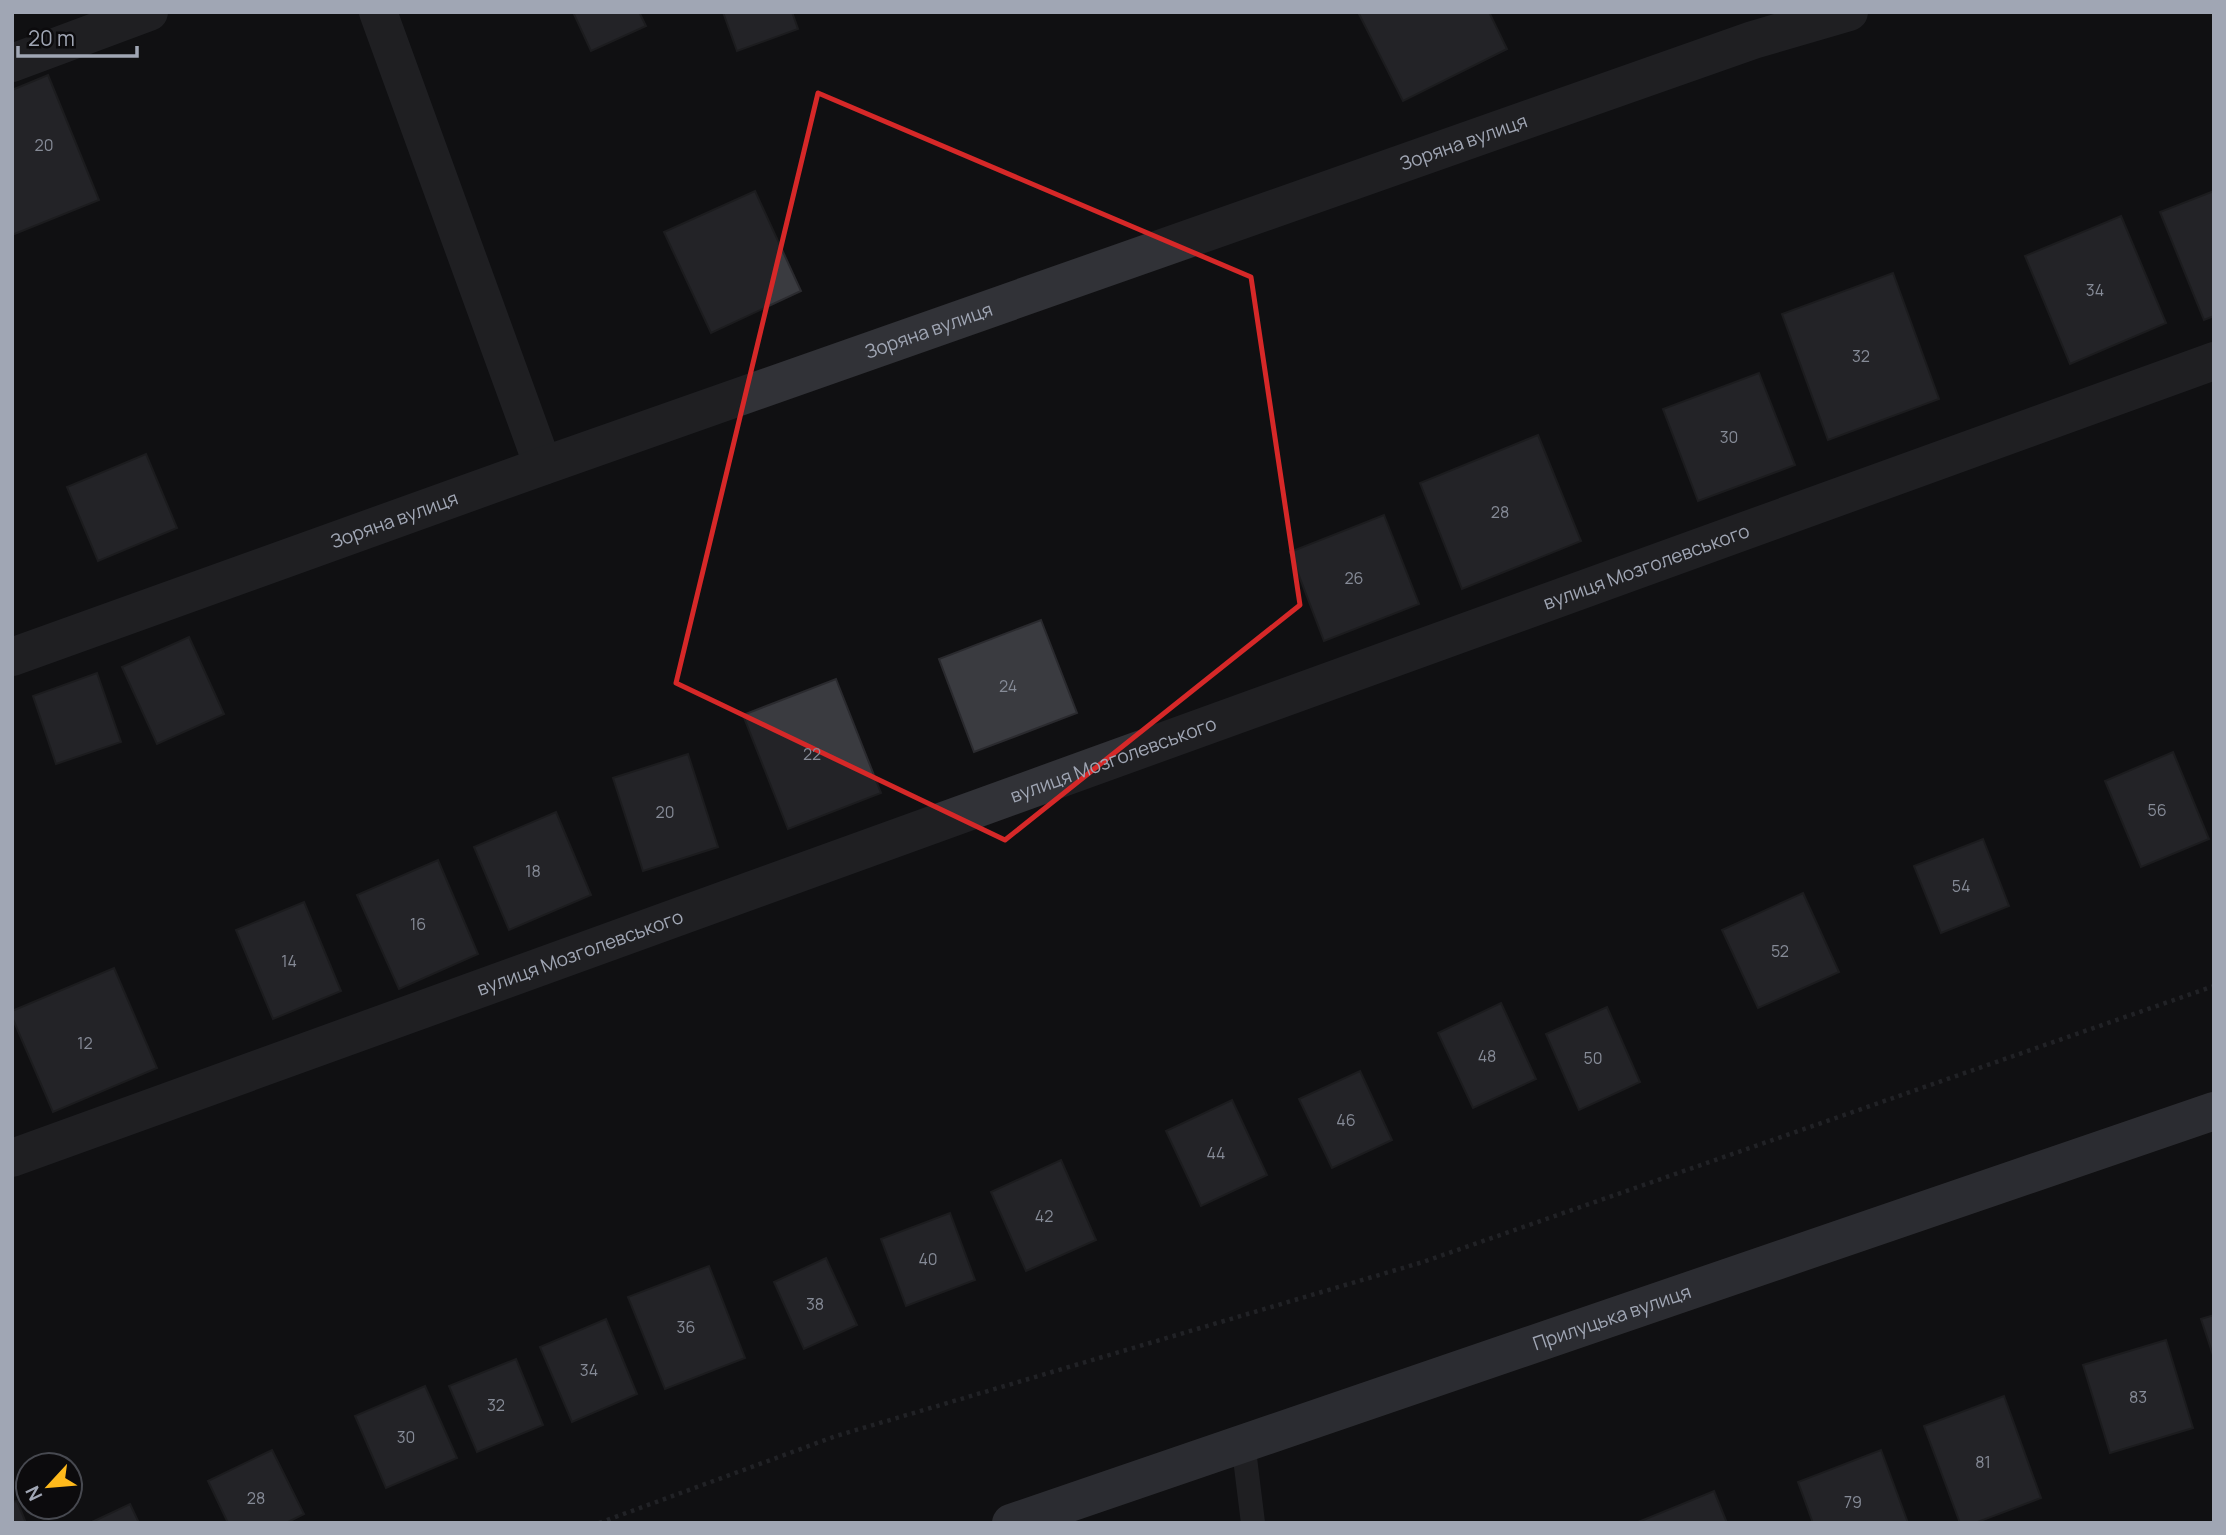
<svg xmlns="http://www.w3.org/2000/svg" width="2226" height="1535" font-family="Manrope,sans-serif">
<rect width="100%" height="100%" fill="#101012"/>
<g fill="#3a3b40" stroke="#2a2a2e" stroke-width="2">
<path d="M573,12H639L646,26L591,51Z"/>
<path d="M723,12H792L798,29L737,51Z"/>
<path d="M1358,12H1489L1507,49L1403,101Z"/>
<path d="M48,75L99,200L12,235V90Z"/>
<path d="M755,191L801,291L711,333L664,232Z"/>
<path d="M2214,191V316L2204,320L2160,212Z"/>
<path d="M2121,216L2166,323L2070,364L2025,256Z"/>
<path d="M1893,273L1939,399L1828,440L1782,314Z"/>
<path d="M1759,373L1795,465L1698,501L1663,409Z"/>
<path d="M1538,435L1581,541L1462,589L1420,483Z"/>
<path d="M146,454L177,528L98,561L67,487Z"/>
<path d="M1384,515L1419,604L1324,641L1290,552Z"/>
<path d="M1041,620L1077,713L974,752L939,659Z"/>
<path d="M189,637L224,714L157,744L122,667Z"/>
<path d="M97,673L121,742L56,764L33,696Z"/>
<path d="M836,679L881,793L788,829L743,715Z"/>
<path d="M2173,752L2209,839L2141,867L2105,781Z"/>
<path d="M688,754L718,847L643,871L613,778Z"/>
<path d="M556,812L591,895L509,930L474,847Z"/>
<path d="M1983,839L2009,906L1941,933L1914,866Z"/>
<path d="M438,860L478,954L399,989L357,895Z"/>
<path d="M1803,893L1839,972L1758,1008L1722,930Z"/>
<path d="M304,902L341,991L273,1019L236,930Z"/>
<path d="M114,968L157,1068L53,1112L12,1017V1011Z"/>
<path d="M1501,1003L1536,1079L1473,1108L1438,1033Z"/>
<path d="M1607,1007L1640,1082L1579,1110L1546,1034Z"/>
<path d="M1360,1071L1392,1140L1332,1168L1299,1099Z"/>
<path d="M1232,1100L1267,1175L1201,1206L1166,1131Z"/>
<path d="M1061,1160L1096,1240L1026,1271L991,1192Z"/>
<path d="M950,1213L975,1280L906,1306L881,1239Z"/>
<path d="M826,1258L857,1325L804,1349L774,1282Z"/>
<path d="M709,1266L745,1358L665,1389L628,1297Z"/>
<path d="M2214,1315V1358L2201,1319Z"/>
<path d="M606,1319L637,1394L572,1422L540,1347Z"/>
<path d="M2166,1340L2193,1428L2110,1453L2083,1365Z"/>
<path d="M516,1359L543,1425L477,1452L449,1386Z"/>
<path d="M425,1386L457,1458L386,1488L355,1416Z"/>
<path d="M2004,1396L2041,1498L1975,1523H1960L1924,1426Z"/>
<path d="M272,1450L304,1514L286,1523H228L208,1481Z"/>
<path d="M1881,1450L1908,1523H1813L1798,1482Z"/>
<path d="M1714,1491L1727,1523H1636Z"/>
<path d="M17,1501L26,1523H12V1502Z"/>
<path d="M130,1504L139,1523H90Z"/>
</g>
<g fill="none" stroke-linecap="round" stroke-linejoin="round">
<path stroke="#37393f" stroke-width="4.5" stroke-dasharray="3.5 5" stroke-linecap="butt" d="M599,1523L836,1436L1423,1262L2214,986"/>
<path stroke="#313237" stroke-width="24" d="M1243,1442L1253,1523"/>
<g stroke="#313237" stroke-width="38">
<path d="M378,12L543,466"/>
<path d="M12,63L149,12"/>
<path id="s1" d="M12,657L543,466L1753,40L1849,12"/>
<path id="s2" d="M12,1158L2214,361"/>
</g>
<path stroke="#4d4f57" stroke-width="38" id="s3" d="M1011,1523L2214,1111"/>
</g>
<path d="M0 0H2226V1535H0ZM818,93L1251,277L1300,605L1005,840L676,683Z" fill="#101012" fill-opacity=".55" fill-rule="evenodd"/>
<path fill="none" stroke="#d62828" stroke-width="5" stroke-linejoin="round" d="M818,93L1251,277L1300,605L1005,840L676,683Z"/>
<g text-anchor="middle" stroke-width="5" stroke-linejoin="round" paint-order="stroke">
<g font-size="16" fill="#868b97">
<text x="44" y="151">20</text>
<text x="2095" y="296">34</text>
<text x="1861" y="362">32</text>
<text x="1729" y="443">30</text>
<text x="1500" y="518">28</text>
<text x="1354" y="584">26</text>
<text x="1008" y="692">24</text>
<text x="812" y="760">22</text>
<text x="2157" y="816">56</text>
<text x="665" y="818">20</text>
<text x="533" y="877">18</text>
<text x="1961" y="892">54</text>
<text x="418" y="930">16</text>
<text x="1780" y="957">52</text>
<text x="289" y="967">14</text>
<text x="85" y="1049">12</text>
<text x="1487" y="1062">48</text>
<text x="1593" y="1064">50</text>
<text x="1346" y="1126">46</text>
<text x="1216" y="1159">44</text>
<text x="1044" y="1222">42</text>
<text x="928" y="1265">40</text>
<text x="815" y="1310">38</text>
<text x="686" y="1333">36</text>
<text x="589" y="1376">34</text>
<text x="2138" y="1403">83</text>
<text x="496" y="1411">32</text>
<text x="406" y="1443">30</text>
<text x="1983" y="1468">81</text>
<text x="256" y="1504">28</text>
<text x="1853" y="1508">79</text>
</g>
<g font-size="19" fill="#a0a6b4" stroke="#0c0b0d">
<text dy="7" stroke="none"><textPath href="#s1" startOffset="1540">Зоряна вулиця</textPath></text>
<text dy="7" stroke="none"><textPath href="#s1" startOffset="973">Зоряна вулиця</textPath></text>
<text dy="7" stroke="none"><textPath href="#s1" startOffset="406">Зоряна вулиця</textPath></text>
<text dy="7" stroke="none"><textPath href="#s2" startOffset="1738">вулиця Мозголевського</textPath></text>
<text dy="7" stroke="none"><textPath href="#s2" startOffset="1171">вулиця Мозголевського</textPath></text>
<text dy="7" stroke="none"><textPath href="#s2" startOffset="604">вулиця Мозголевського</textPath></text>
<text dy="7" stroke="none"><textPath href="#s3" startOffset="635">Прилуцька вулиця</textPath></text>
</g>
</g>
<rect width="2226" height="1535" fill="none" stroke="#a0a6b4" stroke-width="28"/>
<g transform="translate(49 1486) rotate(244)"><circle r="33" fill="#0c0b0d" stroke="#474950" stroke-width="2"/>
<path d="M0-5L12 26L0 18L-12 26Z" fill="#ffba1c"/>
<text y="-10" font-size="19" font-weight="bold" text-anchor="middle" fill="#a0a6b4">N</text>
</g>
<path d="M18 46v10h119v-10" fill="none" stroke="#a0a6b4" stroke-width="3.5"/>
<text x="28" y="46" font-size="21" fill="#a0a6b4" stroke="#0c0b0d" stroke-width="5" paint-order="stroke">20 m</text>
</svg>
